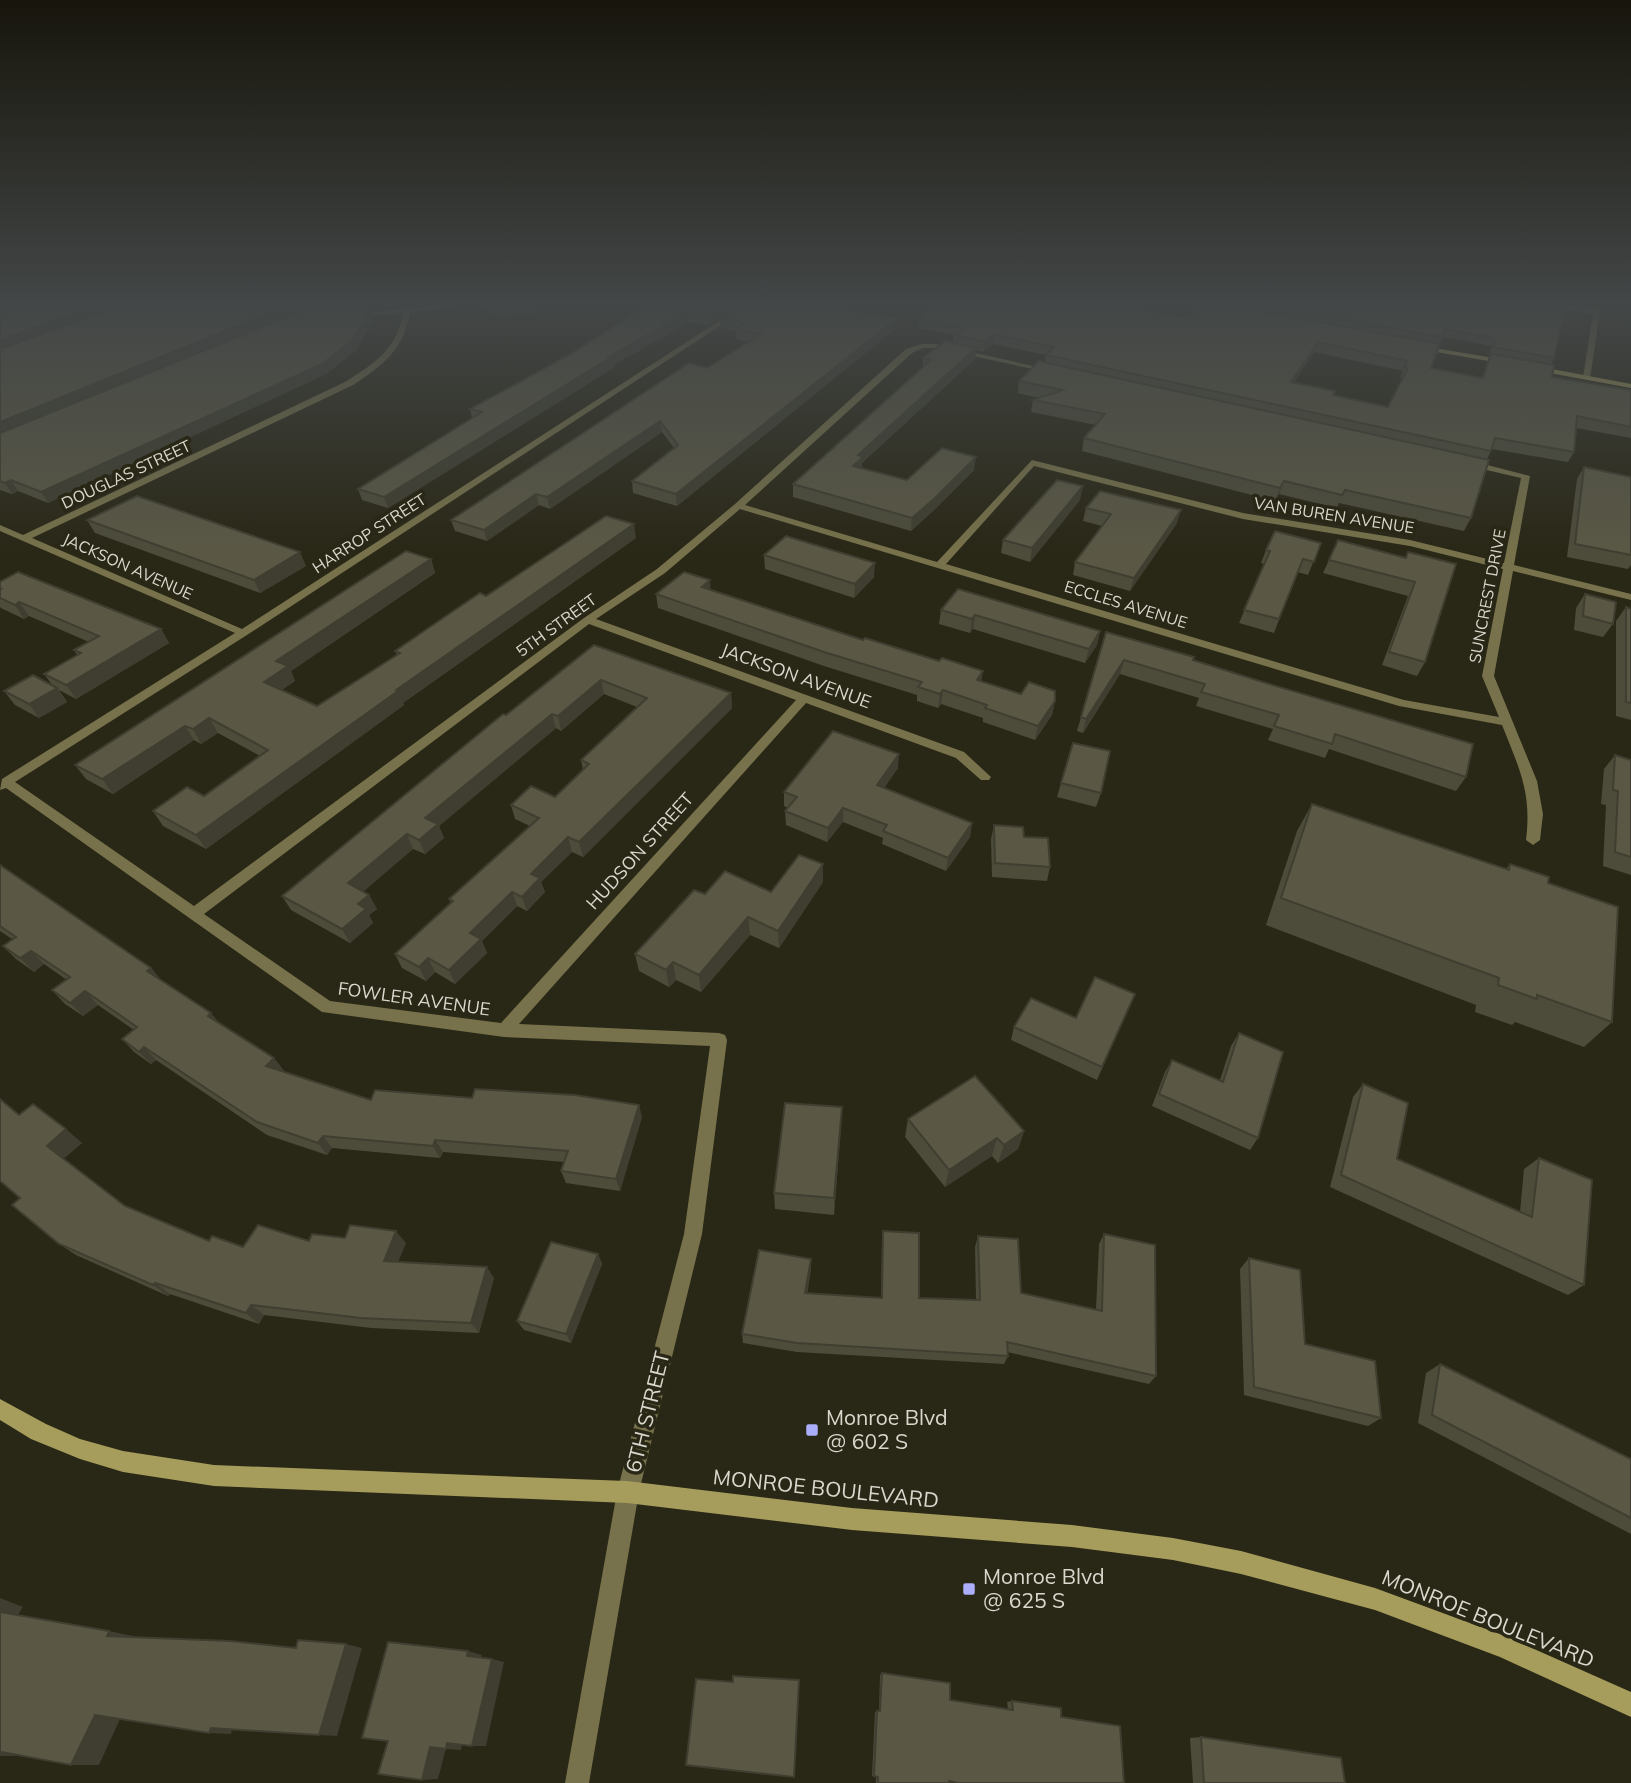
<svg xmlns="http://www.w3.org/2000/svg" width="1631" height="1783" font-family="Mulish,sans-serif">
<rect width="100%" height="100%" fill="#292716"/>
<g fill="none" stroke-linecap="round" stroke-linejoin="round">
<g fill="#77724b" fill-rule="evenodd">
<path d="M260,303H272L318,315L315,317Z"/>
<path d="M458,303H483L410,312C403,351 384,364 353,385L32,538L242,629L747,303H755L247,635L15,782L194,906L584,618L657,569L735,504L906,349L922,344H936L1055,371L1051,373L936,348H923L912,353L745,505L937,562L1032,460L1243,513L1410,540L1504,563L1521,478L1465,465L1464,463L1468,460L1530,476L1514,565L1631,594V600L1513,571L1494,676L1537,781L1543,814L1540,840L1533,845L1526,840C1532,792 1519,768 1502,725L1399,706L740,509L665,573L596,619L964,752L991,777L989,780H981L956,758L806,703L519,1024L719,1033L725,1035L727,1040L702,1234L639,1492L589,1783H565L617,1492L684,1234L710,1046L504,1037L322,1012L6,788L0,790L2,779L235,633L0,531V525L23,535L347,381C377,361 396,350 403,313L356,317L354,314ZM1034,466L1243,519L1410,546L1503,569L1482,676L1499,717L1404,700L946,564ZM589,624L796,700L501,1023L330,1001L204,914Z"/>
<path d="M1537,303H1553L1594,310L1595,303H1601L1590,379L1583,377L1593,314Z"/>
</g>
<g fill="#a69c5c" fill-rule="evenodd">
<path d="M1179,303H1195L1220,309L1217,311Z"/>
<path d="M1416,345L1506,360L1510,362L1506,364L1419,349H1416Z"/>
<path d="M1536,366L1631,384V388L1533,370L1532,368Z"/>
<path d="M0,1399L46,1424L80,1439L123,1451L214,1465L627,1481L852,1508L1072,1525L1173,1538L1241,1551L1375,1588L1505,1636L1631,1692V1717L1500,1657L1375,1610L1241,1574L1173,1560L1072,1547L852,1530L627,1503L214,1486L123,1472L80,1459L31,1439L0,1420Z"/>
</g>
</g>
<g fill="#4d4c3b" fill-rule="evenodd">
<path d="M0,303L292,315L305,310L281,303H384L381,308L372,309L375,318L356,350L326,374L48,503L18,491L12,494L0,490Z"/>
<path d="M484,303H557L525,316L522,314L501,319L485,307Z"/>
<path d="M662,303H742L708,325L689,322L615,364V367L388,508L362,500L358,489L472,418L470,409Z"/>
<path d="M744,303H846L842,306L845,307V309L895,329L677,506L633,493L632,481L674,448L662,432L550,509L539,505L487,541L455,531L451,520L749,342L737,339L736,331L721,328V318Z"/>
<path d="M937,303H1147L1141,309L1189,319L1203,303H1566L1554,358L1551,365L1552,377L1631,390V438L1576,428L1574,452L1568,462L1492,449L1487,459L1471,518L1464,531L1339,503L1337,508L1279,494L1275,501L1082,451L1084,438L1096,425L1031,412L1033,400L1039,398L1018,393L1019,381L1045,363L1046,355L993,344L983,352L976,350L975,359L862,463V468L907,480L974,470L933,511L911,531L793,497V484L923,367V358L953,343L954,335L918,328L919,318ZM1442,337L1492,346L1489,355H1490L1482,378L1431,368ZM1314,352L1403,371L1400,377L1403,378L1388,407L1334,395L1335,391L1294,382Z"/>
<path d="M1584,467L1631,484V565L1628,569L1567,557L1577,479Z"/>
<path d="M1080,500L1030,562L1001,553L1003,540Z"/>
<path d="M1086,508L1177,523L1130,591L1073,575L1075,562L1102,526L1083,521Z"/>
<path d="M87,520L306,566L260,593L95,533Z"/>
<path d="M636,538L403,703L404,705L206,849L163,826L153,811L204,796L260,756L218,733L201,744L194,740L113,794L86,779L75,765L431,559L435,573L291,671L295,681L281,690L317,706L397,655L395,651L486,596Z"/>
<path d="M1338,540L1405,557L1408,552L1456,564L1425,662L1417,676L1382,665L1408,596L1323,573Z"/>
<path d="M1321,543L1308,575L1297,572L1274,633L1239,623L1264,564L1261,563L1266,550Z"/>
<path d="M764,555L874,577L854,598L765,569Z"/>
<path d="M0,582L161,629L169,643L76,699L59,690L67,702L39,718L15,705L4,691L53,686L44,674L77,655L74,650L89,642L29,616L24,619L1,608L0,607Z"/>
<path d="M711,590L1021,694L1055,701L1052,715L1035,740L983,722V718L941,704L938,708L917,701V695L824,666L658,608L656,594Z"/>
<path d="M1585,594L1613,624L1603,637L1574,630L1576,608Z"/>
<path d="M1626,607L1631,609V720L1616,716V621Z"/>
<path d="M941,610L1100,631L1097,645L1085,663L973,629L970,633L939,624Z"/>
<path d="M1106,632L1193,660L1466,777L1456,791L1329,749L1325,758L1268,740L1273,729L1196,706L1199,698L1120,674L1083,733L1077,731Z"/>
<path d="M594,645L731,693L732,708L583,857L572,852L541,882L545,892L527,911L517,906L482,941L487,953L455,984L435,972L426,981L402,968L395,954L451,903L449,899L530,826L515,819L511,805L555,797L583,770L581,760L637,707L604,694L561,731L556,728L439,826L444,838L425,854L413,849L363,891L369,895L377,909L369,915L373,923L350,943L291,910L282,896Z"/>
<path d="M1615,755L1631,760V875L1603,866L1606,805L1601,804L1604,769Z"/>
<path d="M898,768L884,788L972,823L970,837L946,871L882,844L883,838L843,822L827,842L786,825L785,811L788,808L784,806V792Z"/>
<path d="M1061,783L1101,793L1096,807L1057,797Z"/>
<path d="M1312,804L1506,869L1510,864L1548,883L1612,1022L1584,1047L1515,1022L1512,1025L1475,1012L1476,1005L1266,925L1297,831Z"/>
<path d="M994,825L1024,837L1050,867L1047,881L992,877L991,839Z"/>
<path d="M0,865L151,968L162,981L219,1023L274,1058L284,1071L283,1072L371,1100L642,1117L620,1191L566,1183L561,1171L564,1162L443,1152L440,1158L332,1148L327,1155L267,1135L156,1060L151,1064L134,1052L122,1039L134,1030L98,1005L83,1016L65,1004L52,990L67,980L44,964L34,972L16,959L3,946L12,939L0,931Z"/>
<path d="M823,882L779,948L750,935L701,992L676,980L669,987L639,971L635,954L705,894L771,892Z"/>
<path d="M1135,994L1097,1080L1011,1040L1014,1027L1076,1018Z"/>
<path d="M1239,1033L1258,1138L1250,1150L1152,1106L1165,1072L1172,1060L1220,1080L1231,1046Z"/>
<path d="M1363,1084L1397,1159L1520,1212L1524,1169L1539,1158L1584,1285L1568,1295L1330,1187L1353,1097Z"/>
<path d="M20,1115L82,1143L63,1159L125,1206L209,1241L243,1247L345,1238L406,1243L398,1261L494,1278L479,1333L371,1328L264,1315L259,1324L170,1294L168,1296L76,1255L59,1244L20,1198Z"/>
<path d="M908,1119L1024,1131L1018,1149L998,1163L992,1156L945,1187L905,1137Z"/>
<path d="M841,1126L834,1215L775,1209L774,1193Z"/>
<path d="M883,1231L919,1298L976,1300L975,1247L978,1236L1021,1293L1096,1310L1099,1244L1104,1234L1156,1376L1149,1384L1007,1352L1008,1356L1004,1364L797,1352L743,1343L742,1334L811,1269L807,1293L881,1298L882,1242Z"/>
<path d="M598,1254L602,1264L571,1343L524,1330L517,1321Z"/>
<path d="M1249,1258L1305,1344L1381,1418L1368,1426L1244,1395L1240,1269Z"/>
<path d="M1440,1364L1631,1459V1534L1418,1423L1426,1373Z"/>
<path d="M882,1673L950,1700L1008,1709L1007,1702L1012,1701L1061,1708L949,1781V1783H876V1777L872,1776L875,1712L879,1711L880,1675Z"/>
<path d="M1201,1737L1345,1783H1193L1190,1738Z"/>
</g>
<g fill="#3f3e30">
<path d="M104,303H137L0,352V340Z"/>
<path d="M346,303H384L381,308L372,309L375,318L356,350L326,374L48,503L41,492L349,311Z"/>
<path d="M532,303H557L525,316L523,307Z"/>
<path d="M726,303H742L708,325L707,315Z"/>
<path d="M832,303H846L831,314Z"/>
<path d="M1140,303H1147L1133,317L1135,308Z"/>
<path d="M289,305L292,315L0,436V422Z"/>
<path d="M520,305L522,314L501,319L499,310Z"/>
<path d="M688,312L689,322L615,364V367L388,508L384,497L610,356Z"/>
<path d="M896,319L895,329L677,506L676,494Z"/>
<path d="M994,334L993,344L983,352L985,342Z"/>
<path d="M1318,342L1314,352L1288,392L1291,382Z"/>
<path d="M976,348L975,359L862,463V469L853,466L858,455Z"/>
<path d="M660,421L662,432L550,509L547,497Z"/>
<path d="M976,457L974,470L933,511L911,531L912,518Z"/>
<path d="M11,480L18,491L12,494L5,483Z"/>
<path d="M1284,481L1279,494L1275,501L1280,488Z"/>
<path d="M1083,486L1080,500L1030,562L1032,548Z"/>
<path d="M536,494L539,505L487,541L484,530Z"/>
<path d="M1181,510L1177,523L1130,591L1134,578Z"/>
<path d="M634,524L636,538L403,703L404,705L206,849L196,835L396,690Z"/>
<path d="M300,552L306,566L260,593L254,580Z"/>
<path d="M431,559L435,573L291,671L295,681L272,697L264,682L276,661Z"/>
<path d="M875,563L874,577L854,598L855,584Z"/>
<path d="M710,580L711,594L702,587Z"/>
<path d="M19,602L29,616L24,619L15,605Z"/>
<path d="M975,615L973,629L970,633L972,619Z"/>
<path d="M161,629L169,643L76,699L66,685Z"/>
<path d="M1100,631L1097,645L1085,663L1089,649Z"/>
<path d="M1124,660L1120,674L1083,733L1086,719Z"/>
<path d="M983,671L981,685L977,680Z"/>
<path d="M601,680L604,694L561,731L558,716Z"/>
<path d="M57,688L67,702L39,718L29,704Z"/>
<path d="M943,690L941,704L938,708L940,694Z"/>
<path d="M731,693L732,708L583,857L579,842Z"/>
<path d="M1055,701L1052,715L1035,740L1038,726Z"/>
<path d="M552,714L556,728L439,826L444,838L425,854L419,840L425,818Z"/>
<path d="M209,718L218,733L201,744L193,729Z"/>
<path d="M185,726L194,740L113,794L102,779Z"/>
<path d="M899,754L898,768L876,799L877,785Z"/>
<path d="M843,808V822L827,842L828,828Z"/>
<path d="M972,823L970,837L946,871L948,858Z"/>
<path d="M407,834L413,849L356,898L348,883Z"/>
<path d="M568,837L572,852L541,882L545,892L527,911L522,897L531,874Z"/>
<path d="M823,864V882L779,948L778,931Z"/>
<path d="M512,892L517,906L482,941L487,953L455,984L449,970L470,933Z"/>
<path d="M369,895L377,909L369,915L373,923L350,943L342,929L358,904Z"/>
<path d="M748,917L750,935L701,992L699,975Z"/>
<path d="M31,951L44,964L34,972L20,958Z"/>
<path d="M428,958L435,972L426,981L419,967Z"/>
<path d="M673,962L676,980L669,987L666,970Z"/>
<path d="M151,968L162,981L147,971Z"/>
<path d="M85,991L98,1005L83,1016L70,1003Z"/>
<path d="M211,1013L222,1026L208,1016Z"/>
<path d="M144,1047L156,1060L151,1064L139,1052Z"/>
<path d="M274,1058L284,1071L276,1079L266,1066Z"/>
<path d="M639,1105L642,1117L620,1191L616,1179Z"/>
<path d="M842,1107L841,1126L834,1215V1198Z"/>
<path d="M66,1129L82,1143L63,1159L47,1146Z"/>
<path d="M1024,1131L1018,1149L998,1163L1004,1145Z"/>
<path d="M323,1136L332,1148L327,1155L318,1143Z"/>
<path d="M997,1138L992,1156L945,1187L949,1170Z"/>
<path d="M435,1140L443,1152L440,1158L433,1146Z"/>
<path d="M396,1231L406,1243L394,1272L384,1261Z"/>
<path d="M598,1254L602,1264L571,1343L566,1334Z"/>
<path d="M811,1259V1269L806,1303L805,1293Z"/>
<path d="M487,1267L494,1278L479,1333L471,1323Z"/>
<path d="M155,1283L170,1294L168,1296L153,1285Z"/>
<path d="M251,1305L264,1315L259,1324L246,1313Z"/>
<path d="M0,1598L23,1607L18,1615L0,1612Z"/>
<path d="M109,1631L133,1636L131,1640L107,1636Z"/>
<path d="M346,1644L362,1648L337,1736L319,1735Z"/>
<path d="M468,1651L482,1655L480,1660L467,1656Z"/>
<path d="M492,1659L504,1662L486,1746H472Z"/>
<path d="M95,1715L121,1717L99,1765H71Z"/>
<path d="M211,1728L232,1729L231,1734L209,1733Z"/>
<path d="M447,1743L462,1744L461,1750L446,1749Z"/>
<path d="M430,1747L446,1748L438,1779L422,1780Z"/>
<path d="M2,1752L30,1756H0Z"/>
</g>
<g fill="#5a5845" stroke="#3f3e30" stroke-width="2" fill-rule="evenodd">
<path d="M0,303H104L0,340Z"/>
<path d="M130,303H281L289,305L0,422V349Z"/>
<path d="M490,303H532L523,307L520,305L499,310Z"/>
<path d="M662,303H726L707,315L688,312L610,356H613L384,497L358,489L482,412L470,409L569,355L644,307L652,309Z"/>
<path d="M744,303H832L831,304L845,307L842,309L896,319L676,494L632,481L678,445L660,421L547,497L536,494L484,530L451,520L689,363L707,368L761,334L736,329L745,323L721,318Z"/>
<path d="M937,303H1140L1135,308L1189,319L1203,303H1217L1440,344L1431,368L1483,378L1491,354L1554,365L1552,377L1631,390V427L1577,416L1574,452L1495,438L1491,451L1046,355L1054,347L994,334L985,342L954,335L963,328L919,318ZM1318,342L1407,361L1404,367L1408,368L1388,407L1333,395L1335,391L1291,382Z"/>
<path d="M1254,303H1566L1554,358L1493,347L1496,338L1484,336L1445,329L1442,337Z"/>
<path d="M372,308L353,340L322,364L41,492L11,480L5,483L0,481V433L305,310Z"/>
<path d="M945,341L976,348L858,455L863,457L853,466L907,480L942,448L976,457L935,498L912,518L793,484L931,360L923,358Z"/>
<path d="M1039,361L1489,460L1471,518L1345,490L1342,495L1284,481L1280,488L1084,438L1105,414L1033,400L1063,390L1019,381Z"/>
<path d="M1584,467L1631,477V555L1575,544Z"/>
<path d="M1057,480L1083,486L1032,548L1003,540Z"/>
<path d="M1100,491L1181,510L1134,578L1075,562L1111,514L1086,508Z"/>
<path d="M137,496L300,552L254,580L87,520Z"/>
<path d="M606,516L634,524L396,690L398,691L196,835L153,811L187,787L204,796L268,750L209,718L193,729L185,726L102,779L75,765L406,551L431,559L276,661L288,666L264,682L317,706L400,653L395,651L446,616L480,593L486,596Z"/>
<path d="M1275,531L1321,543L1314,562L1303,559L1279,619L1244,610L1270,551L1266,550Z"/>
<path d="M786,536L875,563L855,584L764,555Z"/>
<path d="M1338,540L1406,558L1408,552L1456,564L1425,662L1389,652L1415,582L1329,560Z"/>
<path d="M18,572L161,629L66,685L44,674L81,653L74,650L99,636L19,602L15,605L0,598V590L1,589H0V582Z"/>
<path d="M684,572L710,580L702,587L775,611L863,640L865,638L939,661L942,658L983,671L977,680L1021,694L1029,682L1055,691V701L1038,726L985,708L987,705L943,690L940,694L918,687L922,682L824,652L656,594Z"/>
<path d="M958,589L1100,631L1089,649L975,615L972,619L941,610Z"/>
<path d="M1585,594L1616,602L1613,624L1583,616Z"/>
<path d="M1626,607L1631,609V703L1626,702Z"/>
<path d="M1106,632L1194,657L1193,660L1266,683L1473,744L1466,777L1335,734L1332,744L1274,726L1279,715L1201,692L1205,684L1124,660L1086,719L1081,717Z"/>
<path d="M594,645L731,693L579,842L568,837L531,874L540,878L522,897L512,892L470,933L481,939L449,970L428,958L419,967L395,954L453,901L449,899L539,818L511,805L531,786L555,797L589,764L581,760L647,698L601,680L558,716L552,714L425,818L438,824L419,840L407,834L348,883L369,895L358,904L366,909L342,929L282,896L503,714L506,715Z"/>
<path d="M33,675L57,688L29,704L4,691Z"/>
<path d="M833,731L899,754L877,785L972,823L948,858L883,831L887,825L843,808L828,828L785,811L797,797L784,792Z"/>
<path d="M1073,743L1110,751L1101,793L1061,783Z"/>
<path d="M1615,755L1631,760V857L1615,852L1618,791L1613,790Z"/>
<path d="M1312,804L1509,870L1510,864L1549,877L1548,883L1618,907L1612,1022L1537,995V999L1498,985L1499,978L1281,898Z"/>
<path d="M994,825L1023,827L1024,837L1048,838L1050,867L995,863Z"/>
<path d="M799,855L823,864L778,931L748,917L699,975L673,962L666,970L635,954L694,890L705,894L725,871L771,892Z"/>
<path d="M0,865L151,968L147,971L211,1013L208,1016L274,1058L266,1066L371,1100L375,1090L472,1098L475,1089L575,1095L639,1105L616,1179L561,1171L568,1151L435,1140L433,1146L323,1136L318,1143L257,1122L144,1047L139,1052L122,1039L137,1027L85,991L70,1003L52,990L70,977L31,951L20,958L3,946L16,937L0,926Z"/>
<path d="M1095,977L1135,994L1102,1067L1014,1027L1031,998L1076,1018Z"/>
<path d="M1239,1033L1283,1052L1258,1138L1159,1094L1172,1060L1223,1082Z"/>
<path d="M975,1076L1024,1131L1004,1145L997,1138L949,1170L908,1119Z"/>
<path d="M1363,1084L1408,1103L1397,1159L1532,1217L1539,1158L1592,1180L1584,1285L1341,1175Z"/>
<path d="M0,1099L19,1115L33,1104L66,1129L47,1146L125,1206L209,1241L212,1236L243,1247L258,1225L309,1241L312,1234L345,1238L350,1225L396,1231L384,1261L487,1267L471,1323L361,1318L251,1305L246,1313L155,1283L153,1285L59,1244L12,1205L20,1198L0,1181Z"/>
<path d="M785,1103L842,1107L834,1198L774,1193Z"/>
<path d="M883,1231L919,1233V1298L980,1300L978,1236L1018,1239L1021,1293L1102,1311L1104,1234L1155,1245L1156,1376L1007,1342L1008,1356L797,1343L742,1334L759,1250L811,1259L805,1293L882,1298Z"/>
<path d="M551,1242L598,1254L566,1334L517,1321Z"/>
<path d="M1249,1258L1300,1270L1305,1344L1375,1361L1381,1418L1254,1387Z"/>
<path d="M1440,1364L1631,1459V1518L1432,1415Z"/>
<path d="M0,1612L109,1631L107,1636L230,1641L296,1648L298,1640L346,1644L319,1735L211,1728L209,1733L95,1715L71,1765L2,1752L0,1755Z"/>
<path d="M388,1642L468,1651L467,1656L492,1659L472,1746L447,1743L446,1749L430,1747L422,1780L378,1774L388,1741L362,1738Z"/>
<path d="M882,1673L950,1683V1700L1013,1710L1012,1701L1061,1708V1717L1120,1726L1124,1783H959L949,1781V1783H878V1777L874,1776L877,1711H880Z"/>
<path d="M733,1676L799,1680L794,1777L686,1765L696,1679L733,1682Z"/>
<path d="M1201,1737L1341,1758L1345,1783H1204Z"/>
</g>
<linearGradient id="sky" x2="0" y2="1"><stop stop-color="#17150c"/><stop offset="0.55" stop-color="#434747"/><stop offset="1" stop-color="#434747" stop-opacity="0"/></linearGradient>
<rect width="1631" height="553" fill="url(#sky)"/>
<g fill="#abaffb" stroke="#292716" stroke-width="2.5">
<rect x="805" y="1423" width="14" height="14" rx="3.5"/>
<rect x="962" y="1582" width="14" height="14" rx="3.5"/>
</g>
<g text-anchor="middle" stroke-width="7" stroke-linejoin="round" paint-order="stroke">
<g font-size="16" fill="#dad8cd" stroke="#292716">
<text transform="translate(126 474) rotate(-25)" y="6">DOUGLAS STREET</text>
<text transform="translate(1334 515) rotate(9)" y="6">VAN BUREN AVENUE</text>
<text transform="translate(369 533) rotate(-33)" y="6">HARROP STREET</text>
<text transform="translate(128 566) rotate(24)" y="6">JACKSON AVENUE</text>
<text transform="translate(1487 596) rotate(-79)" y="6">SUNCREST DRIVE</text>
<text transform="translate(1126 604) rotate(17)" y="6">ECCLES AVENUE</text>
<text transform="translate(556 625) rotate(-36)" y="6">5TH STREET</text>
</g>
<g font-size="18" fill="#dad8cd" stroke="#292716">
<text transform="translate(796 676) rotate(20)" y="6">JACKSON AVENUE</text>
<text transform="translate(640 851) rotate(-48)" y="6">HUDSON STREET</text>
<text transform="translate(414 999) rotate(8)" y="6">FOWLER AVENUE</text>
</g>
<g font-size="21" fill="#dad8cd" stroke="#292716">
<text transform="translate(648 1412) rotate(-76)" y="7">6TH STREET</text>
<text transform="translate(826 1489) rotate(6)" y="7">MONROE BOULEVARD</text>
<text transform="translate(1488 1619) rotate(22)" y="7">MONROE BOULEVARD</text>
</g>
<g font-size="21" fill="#dad8cd" stroke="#292716" text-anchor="start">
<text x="826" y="1425">Monroe Blvd<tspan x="826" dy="24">@ 602 S</tspan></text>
<text x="983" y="1584">Monroe Blvd<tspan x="983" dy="24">@ 625 S</tspan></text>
</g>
</g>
</svg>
